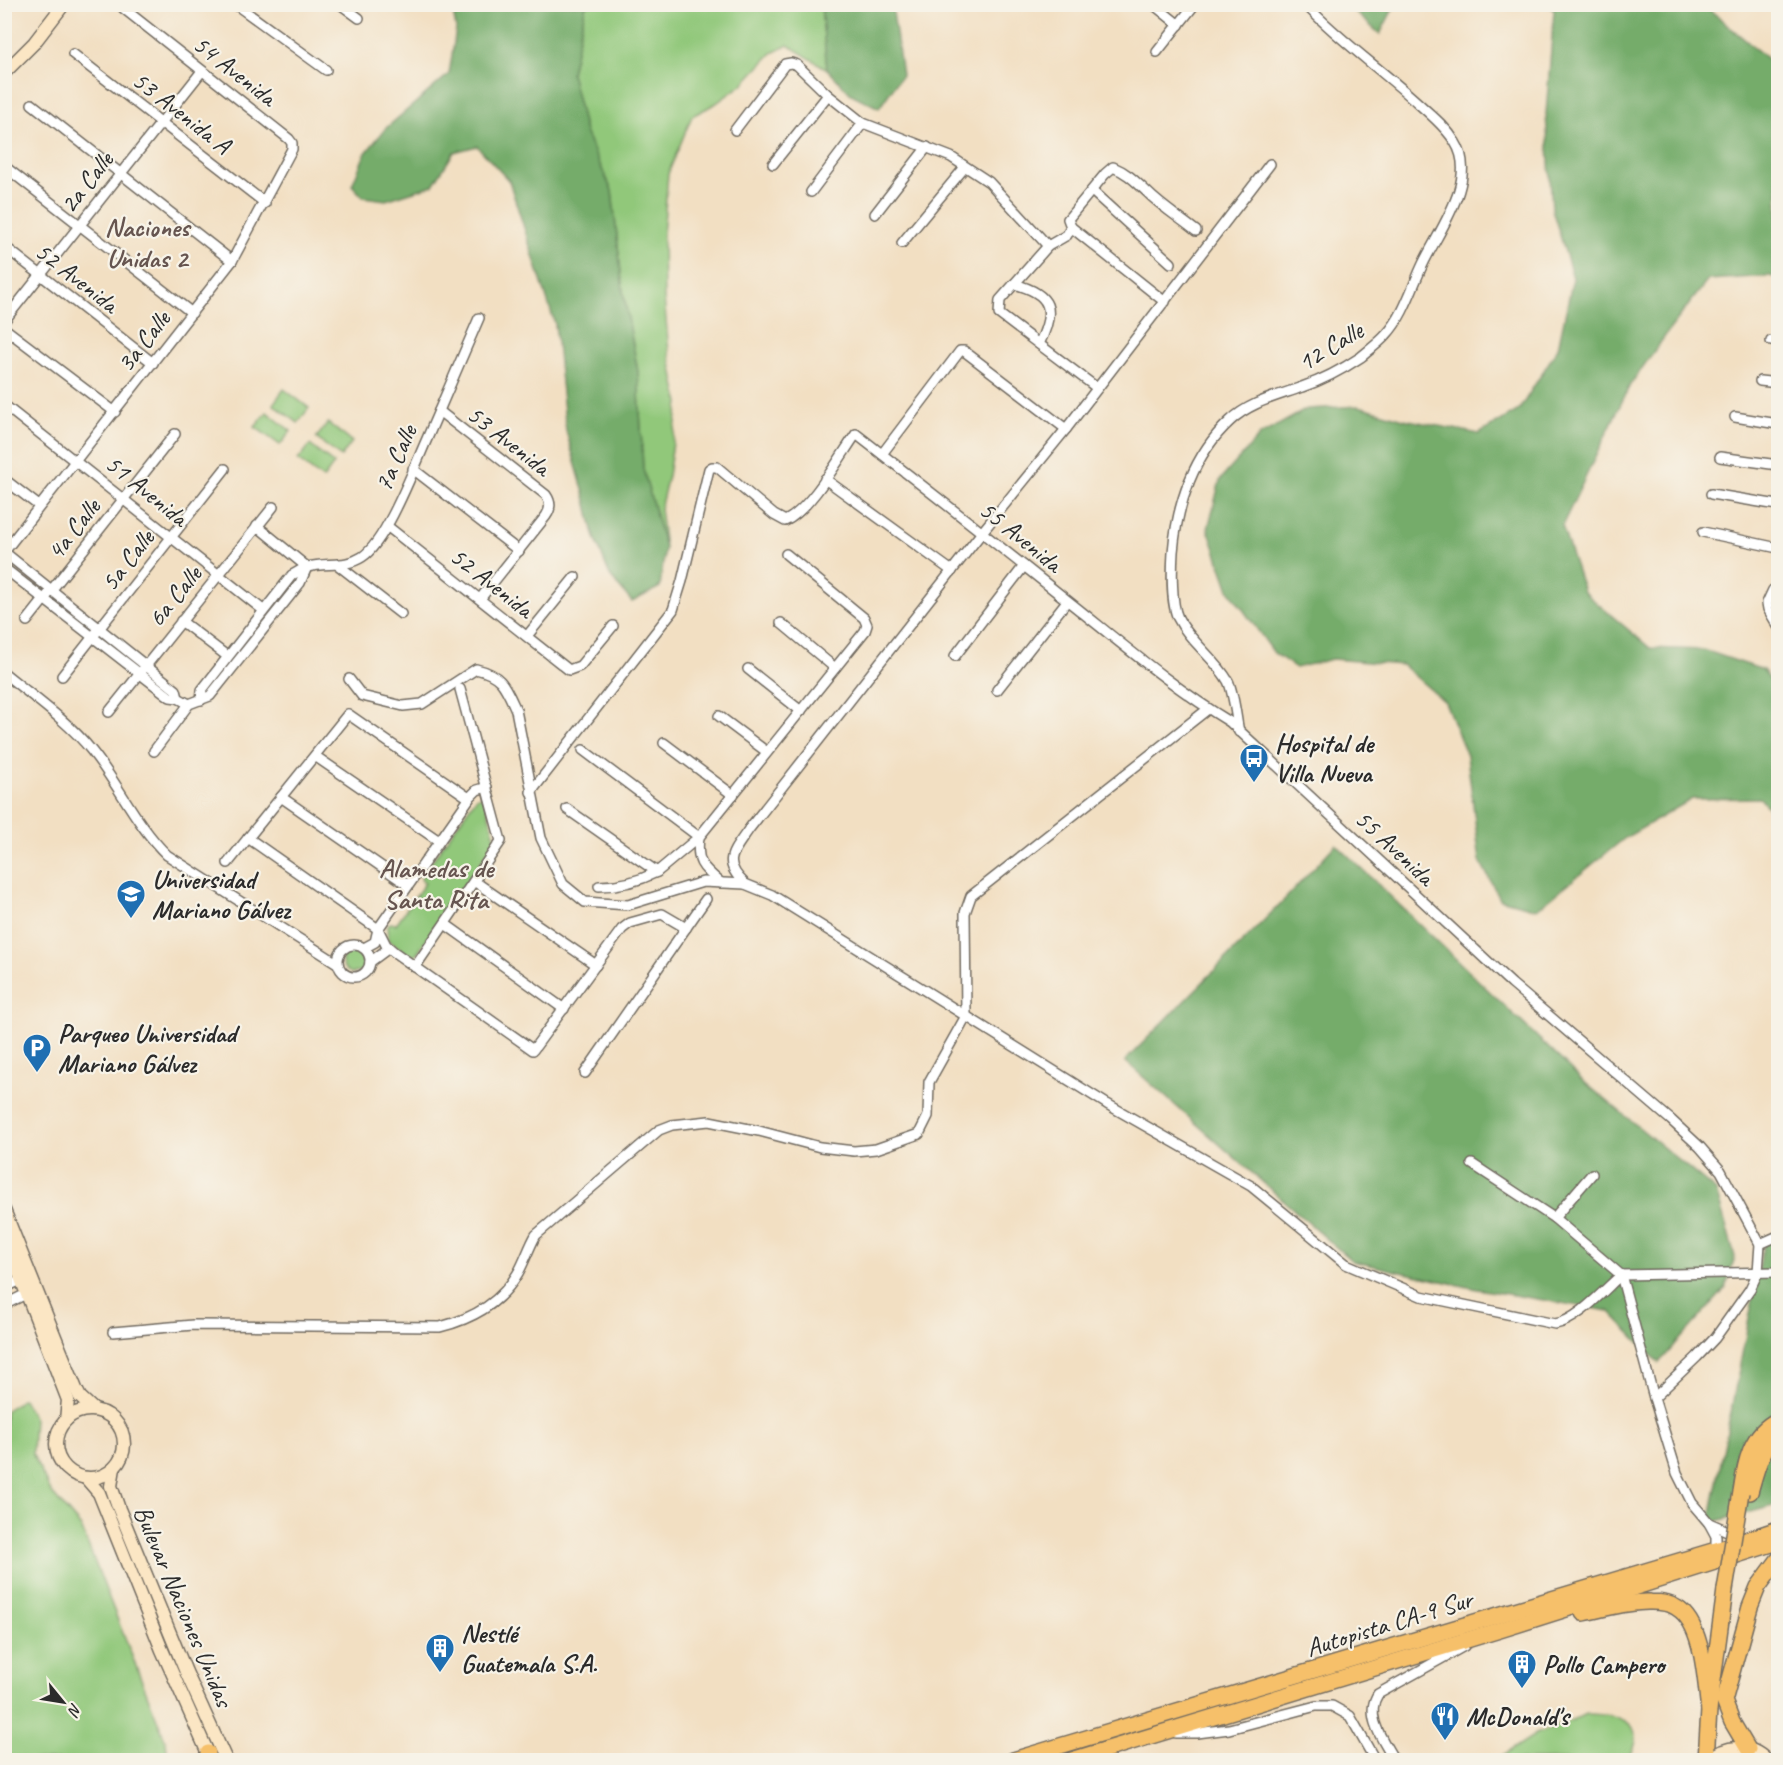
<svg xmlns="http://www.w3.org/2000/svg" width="1783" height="1765" font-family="Caveat,sans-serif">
<rect width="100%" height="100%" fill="#f7f3e8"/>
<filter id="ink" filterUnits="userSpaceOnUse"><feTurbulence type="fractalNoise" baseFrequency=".0167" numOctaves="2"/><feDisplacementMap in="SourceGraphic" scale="12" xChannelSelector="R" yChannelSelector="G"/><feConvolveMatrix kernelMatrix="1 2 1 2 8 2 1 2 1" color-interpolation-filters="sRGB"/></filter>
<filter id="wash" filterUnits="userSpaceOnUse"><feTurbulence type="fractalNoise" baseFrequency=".008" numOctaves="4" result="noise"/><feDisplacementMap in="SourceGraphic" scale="24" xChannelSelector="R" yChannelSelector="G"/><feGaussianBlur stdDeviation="1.35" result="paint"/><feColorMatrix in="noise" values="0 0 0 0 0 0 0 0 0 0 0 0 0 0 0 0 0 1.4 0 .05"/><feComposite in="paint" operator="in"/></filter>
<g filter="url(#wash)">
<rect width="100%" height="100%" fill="#f2dfc2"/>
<g fill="#91c87a" stroke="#5e7a52" stroke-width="1.5">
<path d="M586,5H821L827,69L788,45L772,53L743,84L715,104L692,116L668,174L663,235L664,297L669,352L679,403L668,476L660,509L665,548L643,469L638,372L623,291L612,191L585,132L571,73Z"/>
<path d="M284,389L309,408L298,423L273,404Z"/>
<path d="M267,412L291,431L280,445L255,427Z"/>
<path d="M328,423L352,442L341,457L316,438Z"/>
<path d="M310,445L334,464L323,479L298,460Z"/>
<path d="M480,796L485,799L496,841L416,955L412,957L388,940L387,926L390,923L396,924L425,883L421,879L422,875L476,798Z"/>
<circle cx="354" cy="961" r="12"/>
<path d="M23,1399L34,1419L32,1453L51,1492L81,1527L166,1742L168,1760H5V1411Z"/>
<path d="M1587,1714C1617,1714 1653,1725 1627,1760H1496L1536,1734Z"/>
</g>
<g fill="#74ac6a" stroke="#506c4a" stroke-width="1.5">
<path d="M452,5H586L571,73L585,132L612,191L623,291L638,372L643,469L665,548L660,587L632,602L610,576L594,535L586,500L566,431L555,324L509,181L477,146L454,152L433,185L386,200L363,197L352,185L365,154L385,129L449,74L456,29Z"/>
<path d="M821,5H892L902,75L879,108L851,94L827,69Z"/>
<path d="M1347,5H1395L1380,34Z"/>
<path d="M1549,5H1708L1709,9L1770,61L1778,65V278L1770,276L1708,280L1670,329L1630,385L1562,526L1584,592L1650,648L1704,650L1763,670L1778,691V820L1760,798L1692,799L1625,838L1537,909L1500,899L1480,861L1467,756L1445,702L1402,665L1332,659L1296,668L1274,653L1229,590L1208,529L1220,480L1260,435L1307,409L1359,406L1404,419L1479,434L1519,410L1558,348L1573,278L1552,209L1546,114L1554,10Z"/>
<path d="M1336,844L1583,1081L1716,1191L1735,1257L1726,1288L1659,1363L1609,1311L1477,1289L1352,1261L1125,1061L1286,898Z"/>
<path d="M1778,1238V1505L1709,1523L1764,1242Z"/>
</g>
</g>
<g filter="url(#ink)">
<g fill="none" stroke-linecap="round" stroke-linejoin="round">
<g stroke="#716a60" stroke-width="12">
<g id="minor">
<path d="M235,4L326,70"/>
<path d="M340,4L359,18"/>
<path d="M1153,4L1179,25"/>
<path d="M1157,52L1195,4"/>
<path d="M73,54L265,203"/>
<path d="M32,104L232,261"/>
<path d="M735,130L785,64L791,63L797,65L828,95L863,123L951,157L989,182L1048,246"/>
<path d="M773,164L828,95"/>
<path d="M4,166L192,313"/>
<path d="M1092,191L1171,263"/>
<path d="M811,192L863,123"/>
<path d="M875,214L927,147"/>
<path d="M1071,227L1067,235L1048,246L1000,300L999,314L1097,388"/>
<path d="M902,243L965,167"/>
<path d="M4,246L153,363"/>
<path d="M1014,284C1052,294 1056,310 1039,344"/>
<path d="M1165,302L1071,227L1068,219L1105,174L1113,167C1128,173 1136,182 1147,192C1162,207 1180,218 1196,231"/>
<path d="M4,321L202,71"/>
<path d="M4,328L115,412"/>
<path d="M1771,341L1778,342"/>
<path d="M1760,381L1778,383"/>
<path d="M4,405L263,610"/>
<path d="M439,411L546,495C551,502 551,509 546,516L480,599"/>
<path d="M1735,417L1778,424"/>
<path d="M882,454L960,351H964L1066,429"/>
<path d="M1720,457L1778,465"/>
<path d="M413,469L519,551"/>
<path d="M4,479L39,506"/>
<path d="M825,479L952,571"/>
<path d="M1711,494L1778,505"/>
<path d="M257,526L307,567"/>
<path d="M387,526L569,670L580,666L613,626"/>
<path d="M1703,532L1778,548"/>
<path d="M4,552L232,261L292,149V143L289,139L123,8L126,4"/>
<path d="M4,552L176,690L178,698"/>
<path d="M338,565L401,614"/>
<path d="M4,568L170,697L178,698L189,704"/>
<path d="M1778,589L1773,590L1767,603L1768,609L1778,626"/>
<path d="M27,621L175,434"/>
<path d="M181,621L227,656"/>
<path d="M781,623L835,668"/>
<path d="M527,636L575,577"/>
<path d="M955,656L1024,566"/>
<path d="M748,669L801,711"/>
<path d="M4,673C32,696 69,722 91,750C118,783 136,825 167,855L337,963"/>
<path d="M62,676L225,469"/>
<path d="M349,679L362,696L403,706L422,704L476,669C502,675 505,686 516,710L541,838L563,884L585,902L628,905L703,882L745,884L772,895L1107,1104L1251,1186L1346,1264L1421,1296L1555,1324C1577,1321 1604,1290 1621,1275L1778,1272"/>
<path d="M997,690L1067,601"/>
<path d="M201,700L202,690L292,575C297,573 303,568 308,567C326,562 345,568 362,557C386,542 414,468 426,441C444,400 461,359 479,318"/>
<path d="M109,712L273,507"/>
<path d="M719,716L767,752"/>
<path d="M1239,732C1236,718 1234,693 1228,681C1215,658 1190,642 1178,618C1171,604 1172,568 1173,552C1177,504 1194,454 1230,421C1250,402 1278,396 1302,387C1323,380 1343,369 1361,357C1369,350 1379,343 1386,335C1404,316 1412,287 1423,264C1439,230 1479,179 1455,142C1446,127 1432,116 1419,104C1382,70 1340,41 1305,4"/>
<path d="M664,743L733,795"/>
<path d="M154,751L189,704L210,696L300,583L307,567"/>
<path d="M315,756L439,841"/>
<path d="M531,792L673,610L682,581L709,469L712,467H717L774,515L785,521C810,510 840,457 856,434C927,489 998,545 1068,601C1121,643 1172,687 1230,722L1512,984L1671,1120L1700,1147L1721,1171L1760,1244L1758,1272L1750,1289L1715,1338L1697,1357L1654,1398"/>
<path d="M281,797L408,885"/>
<path d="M567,809L657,872L699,837L583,750"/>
<path d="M248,838L378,929L386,945L394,952L533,1050L622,929L630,923L662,914L686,928"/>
<path d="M228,863L348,714L469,798"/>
<path d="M474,881L596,965"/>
<path d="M721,883C702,867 696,863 699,837L865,631L867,625L864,618L786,554"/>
<path d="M745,884C721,861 733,853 749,829L983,531L1066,429L1270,164"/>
<path d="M599,886C620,886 637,882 657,872"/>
<path d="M445,924L564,1009"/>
<circle cx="354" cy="961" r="16"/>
<path d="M364,948L375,942L378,929L471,796L477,790L487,787"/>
<path d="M370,962L389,948"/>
<path d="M415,967L501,841L460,689"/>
<path d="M585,1073L706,899"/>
<path d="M1472,1164L1554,1218L1621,1275L1654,1398L1677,1473L1692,1503L1709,1523L1716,1536V1550"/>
<path d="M1554,1218L1592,1174"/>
<path d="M1760,1244L1778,1236"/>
<path d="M4,1288L23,1279"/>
<path d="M4,1305L28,1293"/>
<path d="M113,1332L193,1325L440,1327C472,1319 501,1303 518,1273C525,1261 529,1247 536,1235L659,1130L672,1125L709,1121L759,1131L820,1147L854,1151L876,1149L919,1134L928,1116L929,1082L966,1016L965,913L971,896L1208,709"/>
<path d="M1709,1523L1737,1535"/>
<path d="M1176,1733H1197L1229,1729L1316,1706H1332L1350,1716L1375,1760"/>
<path d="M1394,1760C1383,1740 1364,1716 1378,1694L1464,1646"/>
</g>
</g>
<g stroke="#716a60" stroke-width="15">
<g id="secondary">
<path d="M4,73L34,43L64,4"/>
<path d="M4,1210L76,1389L80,1397L94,1410"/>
<path d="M4,1235L68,1400L66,1420"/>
<circle cx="90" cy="1444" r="34"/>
<path d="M114,1468L111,1486L119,1509L186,1672L226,1760"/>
<path d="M86,1478L99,1493L162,1650L211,1760"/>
<path d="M1709,1760C1725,1745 1750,1743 1766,1760"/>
</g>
</g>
<g stroke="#716a60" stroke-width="18">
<g id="trunk">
<path d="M1741,1492C1745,1464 1750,1433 1778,1420"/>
<path d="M1750,1492C1756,1472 1760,1449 1778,1435"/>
<path d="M1583,1613C1605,1609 1628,1601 1651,1602C1660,1602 1670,1603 1677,1608C1704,1624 1705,1682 1709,1710"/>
<path d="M1748,1749L1732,1722L1724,1701L1750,1607L1758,1587L1778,1560"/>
<path d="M207,1760L208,1753"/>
<path d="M1013,1760L1716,1550L1778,1529"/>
<path d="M1072,1760L1503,1629L1778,1542"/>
<path d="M1706,1760L1709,1710L1725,1590"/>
</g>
</g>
<use href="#minor" stroke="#fff" stroke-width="9"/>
<use href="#secondary" stroke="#fbe6c4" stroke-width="12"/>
<use href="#trunk" stroke="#f6c06b" stroke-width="15"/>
<g stroke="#716a60" stroke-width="18" stroke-linecap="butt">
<path id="trunk-bridge" d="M1725,1590L1741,1492"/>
</g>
<use href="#trunk-bridge" stroke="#f6c06b" stroke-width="15"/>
</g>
</g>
<defs>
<g id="bus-pin" transform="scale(1.5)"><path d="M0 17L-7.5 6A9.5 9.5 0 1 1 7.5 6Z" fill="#1f6fb2" stroke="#f7f3e8"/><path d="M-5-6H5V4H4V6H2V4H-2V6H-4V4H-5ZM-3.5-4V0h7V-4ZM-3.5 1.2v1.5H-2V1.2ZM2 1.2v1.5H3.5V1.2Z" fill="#fff"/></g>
<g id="university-pin" transform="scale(1.5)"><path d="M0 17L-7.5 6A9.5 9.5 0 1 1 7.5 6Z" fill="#1f6fb2" stroke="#f7f3e8"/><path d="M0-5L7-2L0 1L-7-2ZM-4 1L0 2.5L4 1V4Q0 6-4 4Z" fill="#fff"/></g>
<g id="parking-pin" transform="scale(1.5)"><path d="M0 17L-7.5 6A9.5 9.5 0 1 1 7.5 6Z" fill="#1f6fb2" stroke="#f7f3e8"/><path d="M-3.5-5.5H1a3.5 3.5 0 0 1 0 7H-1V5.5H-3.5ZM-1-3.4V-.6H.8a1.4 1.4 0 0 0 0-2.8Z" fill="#fff"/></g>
<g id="building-pin" transform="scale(1.5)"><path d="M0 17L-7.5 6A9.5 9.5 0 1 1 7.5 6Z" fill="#1f6fb2" stroke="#f7f3e8"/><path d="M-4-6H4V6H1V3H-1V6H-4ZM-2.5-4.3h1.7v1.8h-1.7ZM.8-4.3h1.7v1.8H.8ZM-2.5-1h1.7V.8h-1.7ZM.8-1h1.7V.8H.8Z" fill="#fff"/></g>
<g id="restaurant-pin" transform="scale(1.5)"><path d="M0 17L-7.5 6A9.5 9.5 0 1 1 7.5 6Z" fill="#1f6fb2" stroke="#f7f3e8"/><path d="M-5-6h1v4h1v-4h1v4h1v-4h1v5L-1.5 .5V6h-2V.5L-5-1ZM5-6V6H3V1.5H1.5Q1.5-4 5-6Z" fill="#fff"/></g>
</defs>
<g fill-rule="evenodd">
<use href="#bus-pin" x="1254" y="758"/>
<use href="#university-pin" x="131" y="894"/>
<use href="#parking-pin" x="37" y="1048"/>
<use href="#building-pin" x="440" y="1648"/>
<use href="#building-pin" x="1522" y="1664"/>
<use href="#restaurant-pin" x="1445" y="1716"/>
</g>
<g text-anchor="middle" stroke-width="4.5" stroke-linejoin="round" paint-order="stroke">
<g font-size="26" fill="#2b2b2b" stroke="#f7f3e8">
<text transform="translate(235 70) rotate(38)" y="9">54 Avenida</text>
<text transform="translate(182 112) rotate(38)" y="9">53 Avenida A</text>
<text transform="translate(86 182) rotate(-52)" y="9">2a Calle</text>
<text transform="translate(77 277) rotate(38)" y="9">52 Avenida</text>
<text transform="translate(143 341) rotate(-52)" y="9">3a Calle</text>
<text transform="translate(1330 346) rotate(-31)" y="9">12 Calle</text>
<text transform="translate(509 440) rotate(38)" y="9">53 Avenida</text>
<text transform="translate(395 458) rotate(-66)" y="9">7a Calle</text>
<text transform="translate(147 490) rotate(39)" y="9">51 Avenida</text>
<text transform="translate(73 529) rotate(-52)" y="9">4a Calle</text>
<text transform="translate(1021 536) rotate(39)" y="9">55 Avenida</text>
<text transform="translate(127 560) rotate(-52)" y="9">5a Calle</text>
<text transform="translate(492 582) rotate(38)" y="9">52 Avenida</text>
<text transform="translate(174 596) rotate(-51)" y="9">6a Calle</text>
<text transform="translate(1395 847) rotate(43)" y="9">55 Avenida</text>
<text transform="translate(184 1606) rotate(67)" y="9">Bulevar Naciones Unidas</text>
<text transform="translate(1389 1623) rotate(-17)" y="9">Autopista CA-9 Sur</text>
</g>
<g font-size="26" font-weight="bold" fill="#2b2b2b" stroke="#f7f3e8" text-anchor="start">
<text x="1275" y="752">Hospital de<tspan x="1275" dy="30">Villa Nueva</tspan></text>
<text x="152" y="888">Universidad<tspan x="152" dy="30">Mariano Gálvez</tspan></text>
<text x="58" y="1042">Parqueo Universidad<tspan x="58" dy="30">Mariano Gálvez</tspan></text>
<text x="461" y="1642">Nestlé<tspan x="461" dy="30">Guatemala S.A.</tspan></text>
<text x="1543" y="1673">Pollo Campero</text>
<text x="1466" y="1725">McDonald's</text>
</g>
<g font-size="27" font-weight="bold" fill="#665550" stroke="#f7f3e8">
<text x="147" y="236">Naciones<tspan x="147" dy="31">Unidas 2</tspan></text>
<text x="436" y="877">Alamedas de<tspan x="436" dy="31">Santa Rita</tspan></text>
</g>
</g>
<rect width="1783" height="1765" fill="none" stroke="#f7f3e8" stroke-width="24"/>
<g transform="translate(63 1702) rotate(120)" stroke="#f7f3e8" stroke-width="4.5" paint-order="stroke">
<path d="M0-4.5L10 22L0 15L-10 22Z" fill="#2b2b2b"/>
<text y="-9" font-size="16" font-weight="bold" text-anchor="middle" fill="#2b2b2b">N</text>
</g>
</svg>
